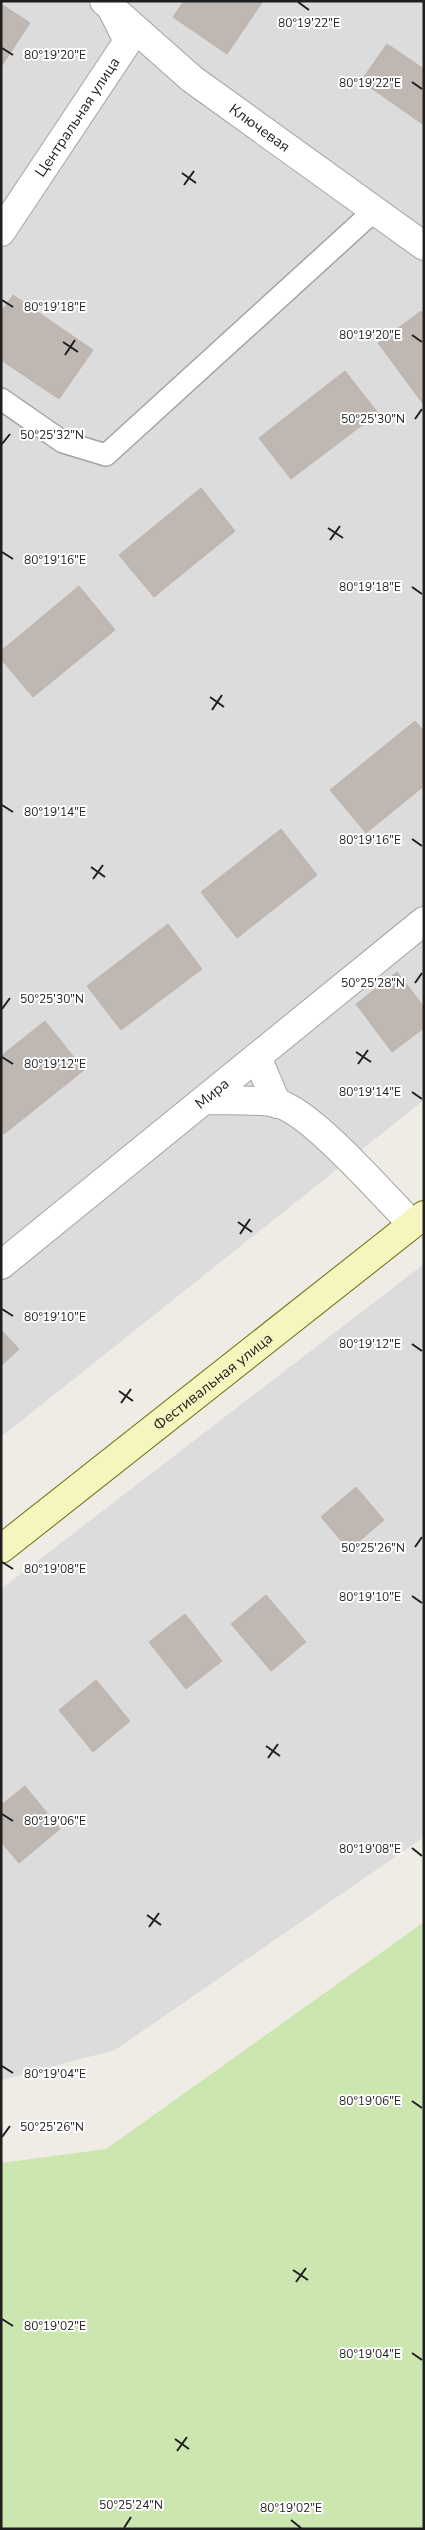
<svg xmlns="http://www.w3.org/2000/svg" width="425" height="2530" font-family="'Nunito Sans',sans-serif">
<rect width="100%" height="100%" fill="#efece6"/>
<g fill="#dddcdc">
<path d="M1,1H424V1100L1,1437Z"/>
<path d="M424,1264V1837L115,2050L1,2080V1589Z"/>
</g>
<path fill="#cce6af" d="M424,1922V2529H1V2163L106,2149Z"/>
<g fill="#bfb7b2" stroke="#c0b2a9">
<path d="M184,1H263L227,54L173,17Z"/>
<path d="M1,4L30,23L1,67Z"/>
<path d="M387,44L424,69V125L361,81Z"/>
<path d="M13,295L93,350L59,399L1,360V312Z"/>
<path d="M421,311L424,314V405L378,343Z"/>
<path d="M345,371L378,413L291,479L259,438Z"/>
<path d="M201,488L235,531L154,597L119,555Z"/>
<path d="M79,586L115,630L33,697L1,659V651Z"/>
<path d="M415,721L424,731V786L366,833L330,790Z"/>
<path d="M281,829L317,875L237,938L201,892Z"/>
<path d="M168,924L202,969L121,1030L87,986Z"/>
<path d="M397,972L424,1007V1028L392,1052L356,1004Z"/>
<path d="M45,1021L84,1070L4,1134L1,1130V1056Z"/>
<path d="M1,1330L19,1349L1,1366Z"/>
<path d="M356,1487L384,1520L349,1550L321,1517Z"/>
<path d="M266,1595L306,1642L271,1671L231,1624Z"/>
<path d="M185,1614L222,1661L186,1689L149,1642Z"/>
<path d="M96,1680L130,1721L93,1752L59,1710Z"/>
<path d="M25,1786L60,1829L19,1863L1,1842V1805Z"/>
</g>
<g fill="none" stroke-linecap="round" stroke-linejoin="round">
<g stroke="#a3a3a3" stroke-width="24">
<path id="lane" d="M1,399L63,442L106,455L375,210"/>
</g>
<g stroke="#a3a3a3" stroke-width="30">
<g id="street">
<path id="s1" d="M104,1L192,79L424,246"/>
<path id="s2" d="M1,232L128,41L113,11"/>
<path d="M257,1057L277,1104"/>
<path d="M204,1100C225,1101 258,1099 277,1103C312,1112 384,1196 412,1224"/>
<path id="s3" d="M1,1265L424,921"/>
</g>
</g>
<g stroke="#686f0c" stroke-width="30">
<g id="secondary">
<path id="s4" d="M1,1549L424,1215"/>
</g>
</g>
<use href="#lane" stroke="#fff" stroke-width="21"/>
<use href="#street" stroke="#fff" stroke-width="28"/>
<use href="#secondary" stroke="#f5f5bd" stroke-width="28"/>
</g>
<path fill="none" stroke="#1f1f1f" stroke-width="2" d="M298,2L309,10M2,48L13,55M412,82L422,89M182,173L196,183M184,185L194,171M2,300L13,307M412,335L422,342M63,342L78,352M65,355L75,340M415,419L422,409M2,444L10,434M328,528L343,538M330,540L340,526M2,552L13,559M412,587L422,594M210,697L224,707M212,710L222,695M2,805L13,812M412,839L422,846M91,867L105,877M93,879L103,865M415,983L422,973M2,1009L10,998M356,1052L371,1062M2,1057L13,1064M358,1064L368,1050M412,1092L422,1099M238,1222L252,1232M240,1234L250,1219M2,1309L13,1316M412,1344L422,1351M119,1391L133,1401M121,1403L131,1389M415,1547L422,1537M2,1562L13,1569M412,1596L422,1603M266,1746L280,1756M268,1758L278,1744M2,1814L13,1821M412,1848L422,1856M147,1915L161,1925M149,1927L159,1913M2,2066L13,2073M412,2101L422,2108M2,2137L10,2126M293,2270L308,2280M296,2282L306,2268M2,2319L13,2326M412,2353L422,2360M175,2439L189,2449M177,2451L187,2437M291,2520L301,2528M124,2528L131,2517"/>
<g text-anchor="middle" stroke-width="4" stroke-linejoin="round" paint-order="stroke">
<g font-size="15" fill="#1f1f1f" stroke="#fff">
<text dy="5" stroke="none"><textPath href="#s2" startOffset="138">Центральная улица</textPath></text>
<text dy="5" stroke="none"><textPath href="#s1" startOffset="201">Ключевая</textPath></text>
<text dy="5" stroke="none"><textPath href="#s3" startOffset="272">Мира</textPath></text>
<text dy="5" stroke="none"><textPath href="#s4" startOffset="270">Фестивальная улица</textPath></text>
</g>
</g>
<g font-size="12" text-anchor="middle" fill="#1f1f1f" stroke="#fff" stroke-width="4" stroke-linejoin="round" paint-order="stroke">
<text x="309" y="27">80°19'22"E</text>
<text x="55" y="59">80°19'20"E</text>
<text x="370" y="87">80°19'22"E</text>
<text x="55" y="311">80°19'18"E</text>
<text x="370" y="339">80°19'20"E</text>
<text x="373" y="423">50°25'30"N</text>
<text x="52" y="439">50°25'32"N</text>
<text x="55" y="564">80°19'16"E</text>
<text x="370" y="591">80°19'18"E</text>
<text x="55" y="816">80°19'14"E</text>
<text x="370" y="844">80°19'16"E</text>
<text x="373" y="987">50°25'28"N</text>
<text x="52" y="1003">50°25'30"N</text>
<text x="55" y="1068">80°19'12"E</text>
<text x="370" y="1096">80°19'14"E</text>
<text x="55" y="1321">80°19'10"E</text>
<text x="370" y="1348">80°19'12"E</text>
<text x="373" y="1552">50°25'26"N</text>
<text x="55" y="1573">80°19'08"E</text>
<text x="370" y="1601">80°19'10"E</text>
<text x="55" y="1825">80°19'06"E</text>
<text x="370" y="1853">80°19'08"E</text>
<text x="55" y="2078">80°19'04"E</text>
<text x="370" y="2105">80°19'06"E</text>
<text x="52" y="2131">50°25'26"N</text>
<text x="55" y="2330">80°19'02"E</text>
<text x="370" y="2358">80°19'04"E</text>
<text x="131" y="2509">50°25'24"N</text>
<text x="291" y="2512">80°19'02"E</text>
</g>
<rect width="425" height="2530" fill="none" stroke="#1f1f1f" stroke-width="5"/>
</svg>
